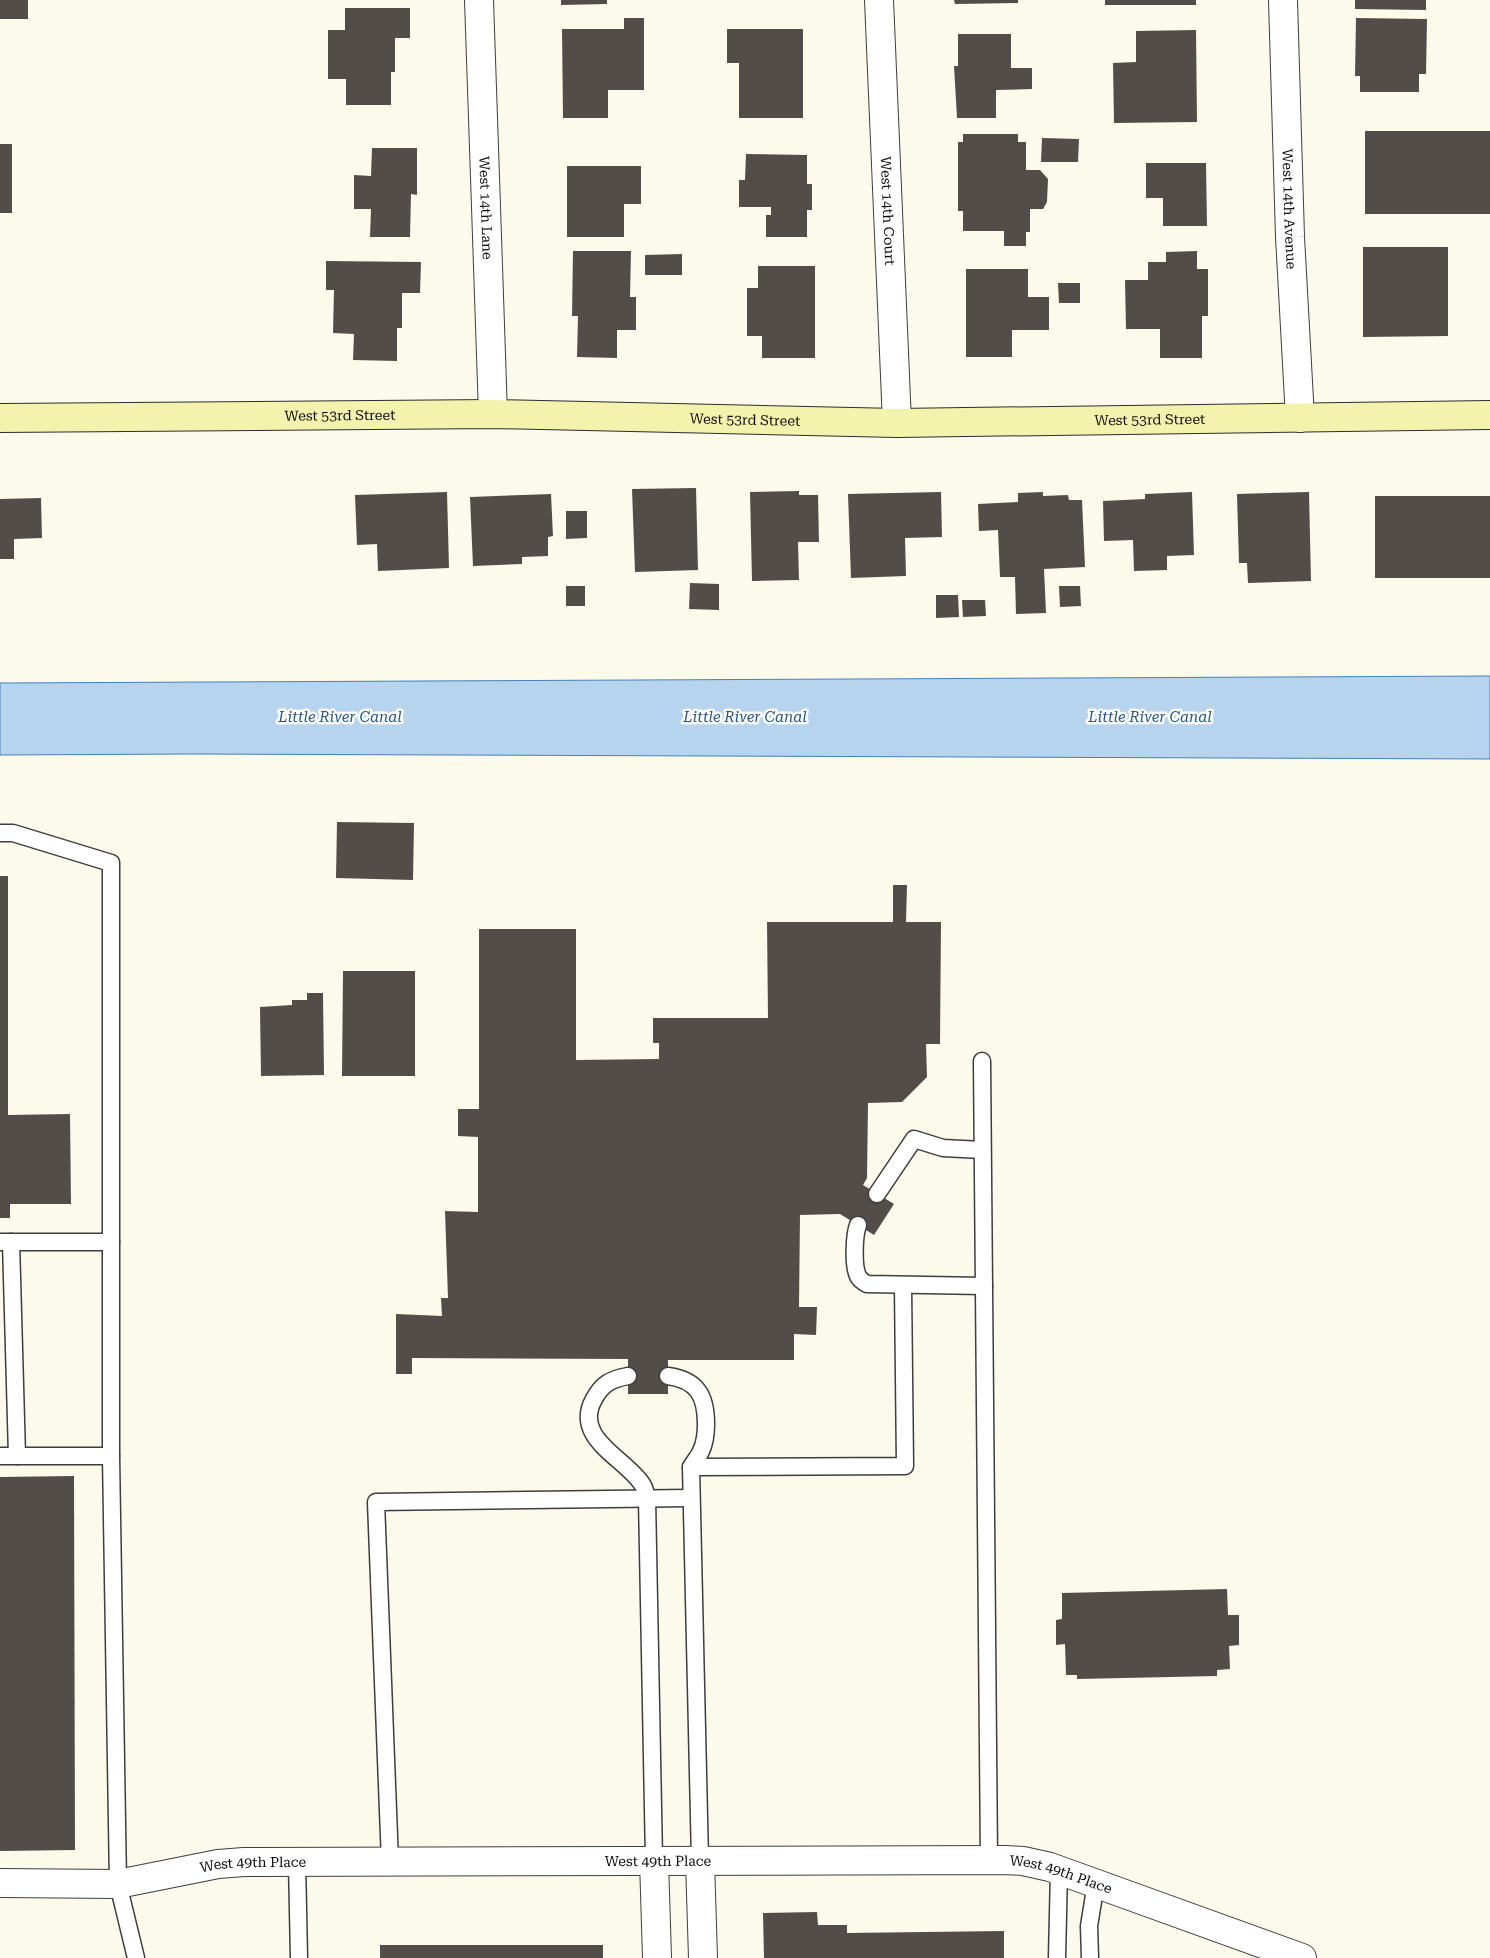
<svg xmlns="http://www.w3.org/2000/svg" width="1490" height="1958" font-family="'Roboto Serif',serif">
<rect width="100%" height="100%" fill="#fcfaeb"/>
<path fill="#b6d4ed" stroke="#4682bb" d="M1490,676V759L191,754L0,755V683Z"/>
<g fill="#524d48">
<rect x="0" y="0" width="28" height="19"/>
<path d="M561,0H607V4L561,5Z"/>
<path d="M954,0H1018V3L955,4Z"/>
<rect x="1105" y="0" width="91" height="5"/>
<path d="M1355,0H1426V10L1355,9Z"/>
<path d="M345,8H410V38H395V72H391V105H346V79H328V30H345Z"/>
<path d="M624,18H644V90H608V118H563L562,29H624Z"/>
<path d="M1356,18L1427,19L1426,74H1419V92H1360V76H1355Z"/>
<path d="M727,29H803V118H739V63H727Z"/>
<path d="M1196,30L1197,122L1114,123L1113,63L1136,62V31Z"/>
<path d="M958,34H1011V68H1032V89L996,90V118H957L954,66H958Z"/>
<rect x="1365" y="131" width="125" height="83"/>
<path d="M963,134H1018V142H1026V170H1040L1048,179L1047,202L1043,209H1030V232H1026V246H1004V231H963V211H958V142H963Z"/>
<path d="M1042,138L1079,139L1078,162H1041Z"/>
<rect x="0" y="144" width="12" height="69"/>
<path d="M372,148H417V195L411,194L410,237H370L371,209H354V175L371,176Z"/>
<path d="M746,154L807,155V184H812V210H807V237H766V215H771V207H739V180H745Z"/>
<path d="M1146,163H1206L1207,226H1163V198H1146Z"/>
<path d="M567,166H641V204H624V237H567Z"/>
<path d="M1363,247H1448V336L1363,337Z"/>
<path d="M573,251H631L630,297H636V330H617V358L577,357L578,316H572Z"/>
<path d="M1197,251V269H1208V316H1202V358H1160V329H1126L1125,280H1148V262H1166V252Z"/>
<path d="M682,254V275H645V255Z"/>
<path d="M326,261L421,262L420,293H402V328H397V361L353,360L354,334L333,333L334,290H326Z"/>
<path d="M758,266H815V358H762V336H747V288H758Z"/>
<path d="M966,269H1028V297H1049V330H1012V357H966Z"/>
<path d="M1058,283H1080V303H1059Z"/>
<path d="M696,488L698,570L635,572L632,489Z"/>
<path d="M799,491V495H818L819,542H798L799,580L752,581L750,492Z"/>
<path d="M447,492L449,568L378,571L377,544L357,545L355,495Z"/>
<path d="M941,492L942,537L905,538L906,576L851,578L848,494Z"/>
<path d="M1043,492V496L1068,495L1069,500H1082L1085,567L1044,569L1046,613L1016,614L1015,577H1000L998,530L979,531L978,504L1018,502V493Z"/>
<path d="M1192,492L1194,555L1167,556V570L1134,571L1133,540L1104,541L1103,501L1145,499V494Z"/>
<path d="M1309,492L1311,581L1248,583L1247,563H1239L1237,494Z"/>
<path d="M551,494L553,536L548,537V556L522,557V564L473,566L470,497Z"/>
<rect x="1375" y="496" width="115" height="82"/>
<path d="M41,498L42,538L14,539V559H0V499Z"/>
<path d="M566,511H587V538L566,539Z"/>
<path d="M690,583L719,584V610L689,609Z"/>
<rect x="566" y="586" width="19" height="20"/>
<path d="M1059,586H1080L1081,606L1060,607Z"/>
<path d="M936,595H958L959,617L936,618Z"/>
<path d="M962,600H985L986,616L963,617Z"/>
<path d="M337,822L414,823L413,880L336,878Z"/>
<path d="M0,876H8V1115L70,1114L71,1204H10V1218H0Z"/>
<path d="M893,885H907L906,922H941L940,1044H926L927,1077L902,1102L868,1103L867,1178L863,1185L894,1204L874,1235L840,1214L800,1215L799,1307H817L816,1335L794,1334V1360H668V1394H628V1359L412,1358V1374H396V1314L442,1316L441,1298H448L445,1211L478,1212V1137L458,1136V1109H479V929H576V1060L659,1059V1043H653V1018H768L767,922H893Z"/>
<path d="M343,971H415V1076H342Z"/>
<path d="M307,993H323L324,1075L261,1076L260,1007L292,1005V1000H307Z"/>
<path d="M74,1476L75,1850L0,1851V1477Z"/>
<path d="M1227,1589L1228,1615H1239V1645L1229,1646L1230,1669L1217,1670V1676L1077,1679V1675H1066L1065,1644L1056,1645V1620L1062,1619V1593Z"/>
<path d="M817,1912L818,1925H847V1933L1004,1931V1958H764L763,1913Z"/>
<rect x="380" y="1945" width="223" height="13"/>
</g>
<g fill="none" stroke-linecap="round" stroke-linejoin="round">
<g stroke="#3e3e3e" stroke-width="19">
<g id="lane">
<path d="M0,833H13L111,863V1456L118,1884L136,1958"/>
<path d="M982,1061L989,1860"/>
<path d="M877,1194L914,1139L943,1148L982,1150"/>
<path d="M858,1225C854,1236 853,1266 858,1276C860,1280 863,1282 867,1284L984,1286"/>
<path d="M1,1242H111"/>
<path d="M11,1242L17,1456"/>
<path d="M628,1376C611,1379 602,1384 594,1399C572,1438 625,1458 642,1484C645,1488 646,1494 647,1498L654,1860"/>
<path d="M668,1376C698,1380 706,1397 706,1424C706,1433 705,1443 701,1451C699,1456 694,1462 691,1467"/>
<path d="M0,1456H111"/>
<path d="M700,1861L691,1467L905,1466L903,1286"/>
<path d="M297,1862L299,1958"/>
<path d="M390,1862L376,1502L690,1498"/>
<path d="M1057,1958L1059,1870"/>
<path d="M1090,1958L1089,1926L1096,1883"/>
</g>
</g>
<g stroke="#3e3e3e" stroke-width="30">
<g id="street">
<path id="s1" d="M479,0L493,414"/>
<path id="s2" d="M879,0L897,423"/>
<path id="s3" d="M1283,0L1290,237L1300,418"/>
<path d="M654,1860L657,1958"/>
<path d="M700,1861L703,1958"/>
<path id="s4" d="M0,1883L118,1884L218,1864L244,1862L1006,1860L1023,1861L1050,1867L1302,1958"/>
</g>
</g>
<g stroke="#2d2d2d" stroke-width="30">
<g id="secondary">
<path id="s5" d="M0,418L493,414L897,423L1490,415"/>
</g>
</g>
<use href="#lane" stroke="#fff" stroke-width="16"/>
<use href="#street" stroke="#fff" stroke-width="28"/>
<use href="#secondary" stroke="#f4f3ae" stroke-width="28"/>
</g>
<g text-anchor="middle" stroke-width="5" stroke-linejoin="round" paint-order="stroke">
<g font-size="14" fill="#0b0b0b" stroke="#fff">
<text dy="5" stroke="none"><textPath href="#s1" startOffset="208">West 14th Lane</textPath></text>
<text dy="5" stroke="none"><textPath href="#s3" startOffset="209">West 14th Avenue</textPath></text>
<text dy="5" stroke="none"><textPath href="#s2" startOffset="211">West 14th Court</textPath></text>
<text dy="5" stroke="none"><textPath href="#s5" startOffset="340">West 53rd Street</textPath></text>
<text dy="5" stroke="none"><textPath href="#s5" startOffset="745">West 53rd Street</textPath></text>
<text dy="5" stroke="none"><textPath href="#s5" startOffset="1150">West 53rd Street</textPath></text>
<text dy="5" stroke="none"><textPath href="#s4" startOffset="660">West 49th Place</textPath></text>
<text dy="5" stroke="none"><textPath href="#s4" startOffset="255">West 49th Place</textPath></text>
<text dy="5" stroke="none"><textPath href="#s4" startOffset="1065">West 49th Place</textPath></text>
</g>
<g font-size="15" font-style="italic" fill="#25568b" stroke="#fff">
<text x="340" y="722">Little River Canal</text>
<text x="745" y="722">Little River Canal</text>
<text x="1150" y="722">Little River Canal</text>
</g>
</g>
</svg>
